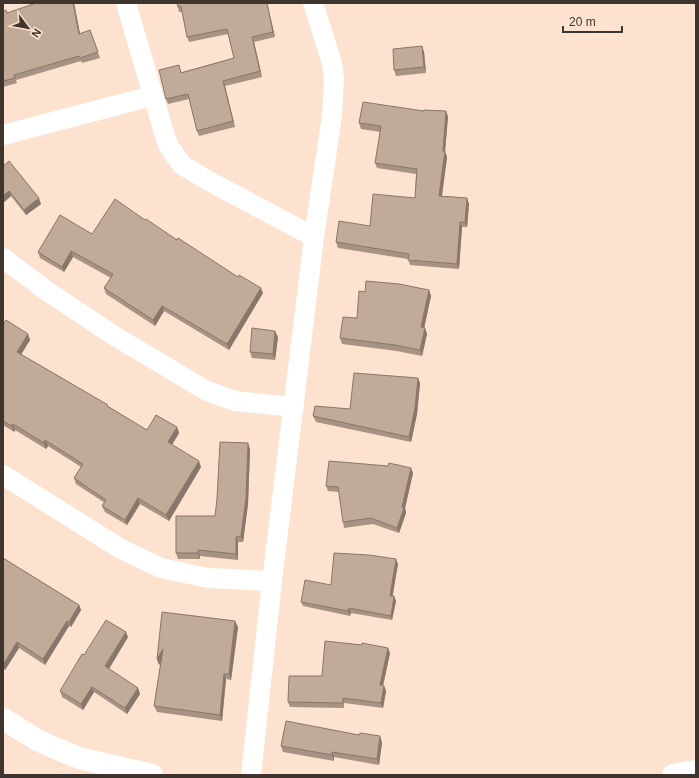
<svg xmlns="http://www.w3.org/2000/svg" width="699" height="778" font-family="Arial,sans-serif">
<rect width="100%" height="100%" fill="#fce2cf"/>
<g fill="none" stroke-linecap="round" stroke-linejoin="round">
<g stroke="#fff" stroke-width="20">
<path d="M126,3L164,133L168,145L182,165L207,180L314,237"/>
<path d="M3,135L152,96"/>
<path d="M3,258L47,291L113,335L207,391L235,401L294,407"/>
<path d="M3,475L121,549L161,568L208,578L272,581"/>
<path d="M251,775L272,581L314,237L332,116L334,79L332,63L313,3"/>
</g>
<g stroke="#fff" stroke-width="22">
<path d="M3,719L39,741L79,758L152,775"/>
<path d="M673,775L696,771"/>
</g>
</g>
<g fill="#a79283">
<path d="M74,3L80,34L90,30L100,58L82,63L81,61L16,80L17,83L3,87V11L7,13Z"/>
<path d="M177,3H267L275,37L254,42L262,77L225,86L235,127L199,136L197,131L189,99L168,104L166,99L182,72L234,58L228,34L189,42L187,37L182,12H179Z"/>
<path d="M422,46L424,52L426,73L396,76L394,70Z"/>
<path d="M424,111H446L448,117L445,151L447,157L442,196L467,198L469,204L467,227H462L459,269L410,265L408,259L338,248L336,242L370,226L415,198L416,174L377,168L375,163L380,132L361,129L359,123Z"/>
<path d="M3,166L41,204L26,215L11,196L3,203Z"/>
<path d="M145,220L263,293L229,350L164,311L155,326L106,294L104,288L111,278L73,257L64,272L40,258L38,252L92,234Z"/>
<path d="M429,290L431,296L424,328L427,334L422,356L397,351L342,344L340,338L357,318Z"/>
<path d="M3,325L28,334L30,340L21,354L108,405V406L147,430L177,427L179,433L172,445L201,467L169,521L140,504L127,525L105,512L102,506L105,503L76,484L74,478L81,467L48,446L46,449L15,430L14,432L3,425Z"/>
<path d="M278,337L275,360L252,358L250,352Z"/>
<path d="M420,383L417,414L411,442L316,422L313,416L350,409Z"/>
<path d="M250,449L248,504L243,542H238V560L200,556V559H178L176,553L215,516Z"/>
<path d="M413,473L405,508L406,513L399,533L373,524L344,528L343,522L339,492L328,491L326,486Z"/>
<path d="M3,558L79,605L81,610L71,627L69,626L45,665L19,648L5,670L3,669Z"/>
<path d="M398,564L392,596H394L396,601L392,620L351,613L350,616L303,606L301,602L331,585Z"/>
<path d="M238,627L231,680L226,679L222,721L157,712L154,706L161,661L159,665L157,659Z"/>
<path d="M128,637L109,669L138,688L140,694L127,714L94,692L83,710L62,697L60,691L84,655Z"/>
<path d="M390,653L383,686H384L386,691L383,708L344,703V708L290,707L288,702L322,676Z"/>
<path d="M382,742L379,765L334,757V761L283,752L281,746Z"/>
</g>
<g fill="#88776a">
<path d="M73,3H74L81,39L79,34Z"/>
<path d="M267,3L275,37L273,32Z"/>
<path d="M252,37L254,42L262,77L260,71Z"/>
<path d="M422,46L424,52L426,73L424,67Z"/>
<path d="M223,81L225,86L235,127L233,121Z"/>
<path d="M446,111L448,117L445,152L447,157L441,202L439,196Z"/>
<path d="M9,191L11,196L3,203V196Z"/>
<path d="M39,198L41,204L26,215L24,210Z"/>
<path d="M467,198L469,204L467,227L465,222Z"/>
<path d="M460,222L462,227L459,269L457,264Z"/>
<path d="M71,251L73,257L64,272L62,267Z"/>
<path d="M261,288L263,293L229,350L227,344Z"/>
<path d="M429,290L431,296L423,333L421,327Z"/>
<path d="M162,306L164,311L155,326L153,320Z"/>
<path d="M425,328L427,334L422,356L420,350Z"/>
<path d="M275,331L278,337L275,360L273,354Z"/>
<path d="M28,334L30,340L19,358L17,352Z"/>
<path d="M418,378L420,383L417,414L411,442L409,437Z"/>
<path d="M13,424L15,430L14,432L12,426Z"/>
<path d="M177,427L179,433L170,448L168,442Z"/>
<path d="M45,440L48,446L46,449L44,443Z"/>
<path d="M248,443L250,449L248,504L243,542L241,536Z"/>
<path d="M199,461L201,467L169,521L166,515Z"/>
<path d="M411,468L413,473L405,508L406,513L399,533L397,528Z"/>
<path d="M138,498L140,504L127,525L125,520Z"/>
<path d="M236,537L238,542V560L236,554Z"/>
<path d="M198,550L200,556V559L198,553Z"/>
<path d="M396,559L398,564L392,600L390,596Z"/>
<path d="M394,596L396,601L392,620L391,616Z"/>
<path d="M79,605L81,610L71,627L69,622Z"/>
<path d="M349,608L351,613L350,616L348,611Z"/>
<path d="M67,621L69,626L45,665L43,659Z"/>
<path d="M235,621L238,627L231,680L229,674Z"/>
<path d="M126,632L128,637L107,672L105,666Z"/>
<path d="M17,642L19,648L5,670L3,665Z"/>
<path d="M388,648L390,653L382,690L380,685Z"/>
<path d="M163,649L165,655L159,665L157,659Z"/>
<path d="M224,674L226,679L222,721L220,715Z"/>
<path d="M384,686L386,691L383,708L381,703Z"/>
<path d="M92,687L94,692L83,710L81,704Z"/>
<path d="M138,688L140,694L127,714L125,708Z"/>
<path d="M380,736L382,742L379,765L377,759Z"/>
<path d="M332,752L334,757V761L332,755Z"/>
</g>
<g fill="#c2aa98" stroke="#88776a">
<path d="M36,3H73L79,34L90,30L98,52L80,58L79,56L14,75L15,78L3,81V11L6,10L7,13Z"/>
<path d="M177,3H267L273,32L252,37L260,71L223,81L233,121L197,131L188,94L166,99L159,70L179,65L181,73L234,58L227,29L187,37L181,6L178,7Z"/>
<path d="M422,46L424,67L394,70L393,49Z"/>
<path d="M363,102L424,111V110L446,111L443,151H445L439,196L467,198L465,222H460L457,264L408,260L409,254L336,242L339,221L370,226L373,194L415,198L417,169L375,163L381,126L359,123Z"/>
<path d="M9,161L39,198L24,210L9,191L3,196V166Z"/>
<path d="M115,199L145,220L146,219L177,240L178,238L238,277L239,275L261,288L227,344L162,306L153,320L104,288L113,274L71,251L62,267L38,252L60,215L92,234Z"/>
<path d="M366,281L399,284L429,290L421,327L425,328L420,350L395,345L340,338L343,317L357,318L359,291L365,292Z"/>
<path d="M6,320L28,334L17,352L108,405L107,406L147,430L156,415L177,427L168,442L199,461L166,515L138,498L125,520L102,506L106,500L74,478L83,464L45,440L44,443L13,424L12,426L3,421V325Z"/>
<path d="M252,328L275,331L273,354L250,352Z"/>
<path d="M354,373L418,378L415,408L409,437L313,416L315,406L350,409Z"/>
<path d="M220,442L248,443L246,498L241,536L236,537V554L198,550V553H176V516H215L217,499Z"/>
<path d="M329,461L388,466L389,463L411,468L402,507L404,508L397,528L371,518L343,522L338,487L326,486Z"/>
<path d="M334,553L369,555L396,559L390,596H394L391,616L349,608L348,611L301,602L305,580L331,585Z"/>
<path d="M3,558L79,605L69,622L67,621L43,659L17,642L3,665Z"/>
<path d="M162,612L235,621L229,674H224L220,715L154,706L163,649L157,659Z"/>
<path d="M106,620L126,632L105,666L138,688L125,708L92,687L81,704L60,691L82,654L84,655Z"/>
<path d="M325,641L362,645V643L388,648L380,685L384,686L381,703L343,698V703L288,702L289,676H322Z"/>
<path d="M286,721L359,735L360,733L380,736L377,759L332,752V755L281,746Z"/>
</g>
<rect width="699" height="778" fill="none" stroke="#3f352e" stroke-width="8"/>
<g transform="translate(28 28) rotate(122)" stroke="#fce2cf" stroke-width="3" paint-order="stroke">
<path d="M0-3L7 15L0 10L-7 15Z" fill="#3f352e"/>
<text y="-6" font-size="11" font-weight="bold" text-anchor="middle" fill="#3f352e">N</text>
</g>
<path d="M563 26v6h59v-6" fill="none" stroke="#3f352e" stroke-width="2"/>
<text x="569" y="26" font-size="12" fill="#3f352e" stroke="#fce2cf" stroke-width="3" paint-order="stroke">20 m</text>
</svg>
